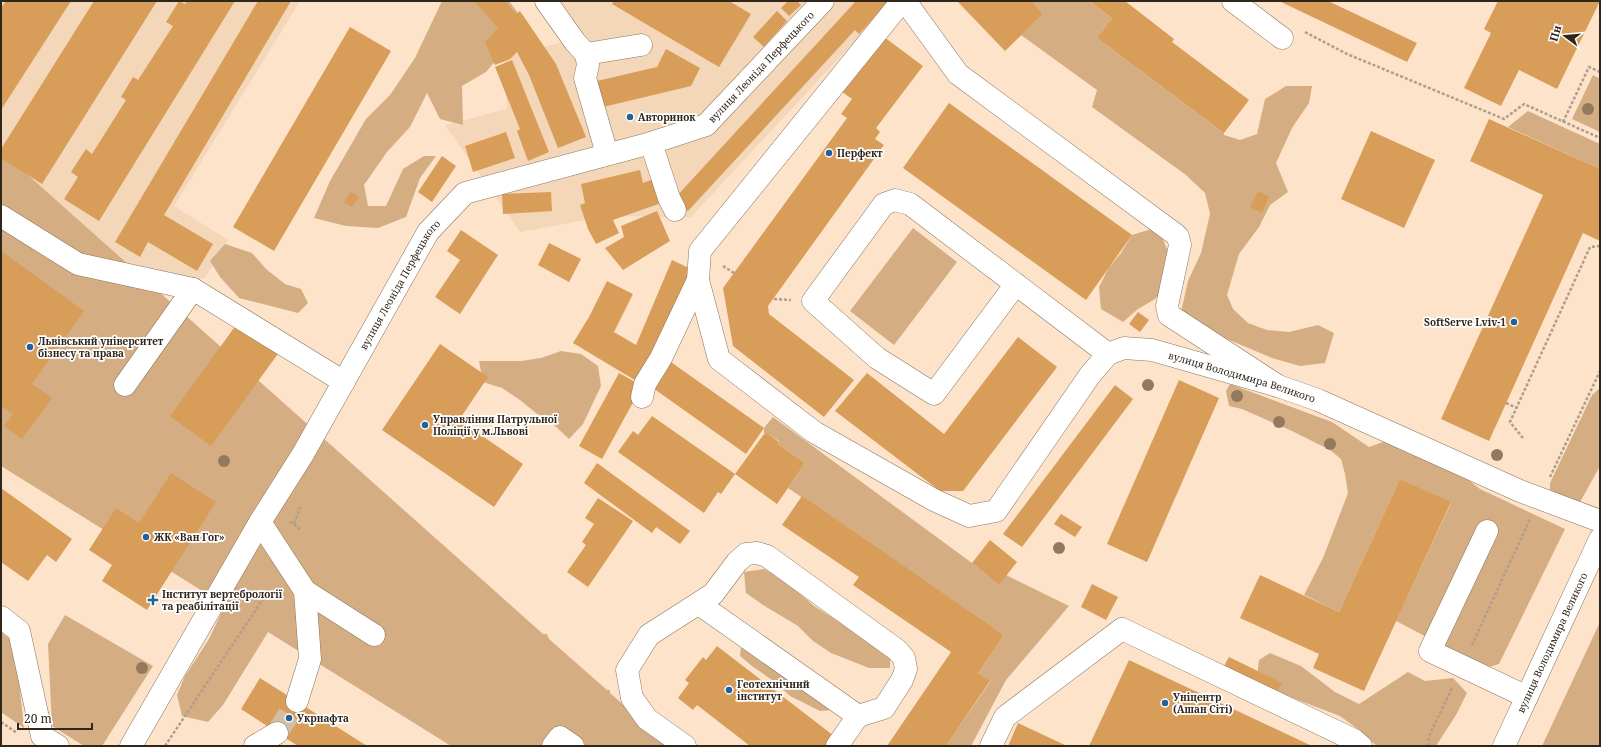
<svg xmlns="http://www.w3.org/2000/svg" width="1601" height="747" font-family="'Noto Serif',serif">
<rect width="100%" height="100%" fill="#fce3ca"/>
<g fill="#f4d6b8">
<path d="M1,1H300L174,206L228,240L205,278L188,281L113,261L1,192Z"/>
<path d="M536,1H892L691,217L608,216L520,232L445,125L507,109L503,57L564,42Z"/>
</g>
<g fill="#d5ad82">
<path d="M442,1H509L526,24L486,72L462,86L463,125L440,119L427,93L410,127L387,152L364,185L368,206H386L403,169L424,156H436L420,178L406,217L378,228L346,226L314,218L330,181L366,119L390,95L415,58Z"/>
<path d="M1032,1H1089L1112,18L1097,38L1224,133V135L1240,140L1257,134L1265,99L1286,86H1312L1309,103L1292,128L1276,163L1288,192L1270,205L1259,227L1239,254L1227,295L1233,309L1248,323L1267,330L1289,332L1318,325L1334,333L1325,363L1300,366L1272,358L1208,331L1181,312L1188,281L1201,253L1210,214L1205,193L1186,175L1092,107L1097,90L1021,35L1043,14Z"/>
<path d="M1593,75L1600,79V132L1572,119Z"/>
<path d="M1528,111L1600,144V169L1508,127Z"/>
<path d="M1,151L543,634H547L549,639L607,690H610V693L670,746H451L268,632L223,705L208,722L182,716L177,695L185,676L209,639L225,605L1,466Z"/>
<path d="M1158,227L1173,264L1169,284L1155,299L1138,309L1123,322L1101,309L1099,287L1108,269L1121,253L1132,235Z"/>
<path d="M913,228L957,262L894,345L850,311Z"/>
<path d="M225,244L252,253L266,269L285,284L301,289L308,303L298,313L239,298L220,277L210,261Z"/>
<path d="M561,351L581,354L598,366L601,386L583,424L569,439L553,424L536,413L520,400L502,388L483,382L479,361H521L541,358Z"/>
<path d="M1230,384L1332,422L1369,447L1386,441L1459,473L1480,489L1565,529L1499,664L1486,668L1396,621L1451,503L1400,479L1339,612L1304,595L1323,558L1348,493L1345,474L1341,459L1330,450L1292,431L1242,409L1229,406L1226,391Z"/>
<path d="M1600,388V466L1580,502L1564,501L1550,490V483L1592,395Z"/>
<path d="M773,417L972,563L999,585L1006,575L1069,606L1006,680L971,746H946L990,682L978,673L1004,635L788,488L805,463L778,444L779,441L768,434L766,435L764,434V428Z"/>
<path d="M764,569L783,579L814,606L833,618L851,628L890,645V668H869L831,653L813,641L798,626L763,605L746,593L744,572Z"/>
<path d="M65,615L153,666L102,746H84L52,726L48,644Z"/>
<path d="M1600,622V746H1542Z"/>
<path d="M1,632L15,643L24,728L1,712Z"/>
<path d="M741,647L834,710L820,711L790,696L775,682L752,666L740,656Z"/>
<path d="M1270,653L1301,666L1335,692L1359,704L1408,672L1425,681L1453,678L1467,693L1456,715L1436,746H1377L1359,730L1340,716L1277,692L1257,677L1259,660Z"/>
</g>
<g fill="#d89d59">
<path d="M6,1H71L1,110V8Z"/>
<path d="M94,1H157L42,184L1,158V149Z"/>
<path d="M179,1L185,4L187,1H235L99,221L64,199L78,177L71,172L86,149L92,154L126,100L121,97L133,77L138,80L173,26L166,22Z"/>
<path d="M258,1H291L164,215L213,244L197,271L148,242L140,257L115,242Z"/>
<path d="M474,1H505L516,14L520,11L556,64L586,137L558,148L529,75L517,52L510,59L495,65L485,42L498,28Z"/>
<path d="M614,1H729L751,14L719,67L612,4Z"/>
<path d="M788,1H797L801,5L789,16L781,8Z"/>
<path d="M856,1H889L859,34L855,30L688,211L675,198Z"/>
<path d="M957,1H1032L1043,14L1005,51Z"/>
<path d="M1089,1H1125L1174,39L1172,42L1249,100L1224,133L1097,38L1112,18Z"/>
<path d="M1279,1H1328L1417,43L1407,62Z"/>
<path d="M1498,1H1600L1557,89L1519,70L1501,106L1464,88L1491,33L1484,29Z"/>
<path d="M777,11L787,21L764,47L753,37Z"/>
<path d="M350,27L391,51L274,251L233,227Z"/>
<path d="M884,37L923,66L876,128L880,132L875,139L884,145L768,306L769,314L854,380L824,417L733,346L723,288L847,118L841,114L852,99L841,91Z"/>
<path d="M666,49L700,68L691,86L603,107L597,81L657,67Z"/>
<path d="M512,60L549,152L528,161L517,131L520,129L495,67Z"/>
<path d="M949,103L1132,235L1086,300L903,168Z"/>
<path d="M1489,119L1600,169V241L1583,233L1489,441L1441,419L1543,195L1470,161Z"/>
<path d="M1371,131L1435,160L1404,228L1341,199Z"/>
<path d="M506,132L515,158L473,172L465,146Z"/>
<path d="M442,156L456,166L432,202L418,192Z"/>
<path d="M640,170L643,183L656,178L664,202L613,220L619,233L596,244L588,229L580,205L585,203L581,184Z"/>
<path d="M1258,191L1269,197L1262,213L1250,207Z"/>
<path d="M351,192L359,197L352,207L344,202Z"/>
<path d="M551,192L552,211L503,214L502,194Z"/>
<path d="M657,211L670,241L623,270L605,248L624,237L621,226Z"/>
<path d="M461,230L498,255L460,314L435,297L460,260L447,251Z"/>
<path d="M549,243L581,259L569,282L538,265Z"/>
<path d="M1,251L84,311L32,384L52,398L22,439L4,426L13,414L1,406Z"/>
<path d="M672,260L691,269L654,356L638,382L573,343L589,317L607,281L633,294L614,332L636,345Z"/>
<path d="M1138,312L1149,320L1140,332L1129,324Z"/>
<path d="M239,321L280,351L211,446L170,416Z"/>
<path d="M1018,337L1057,367L963,491H940L835,411L867,373L944,434Z"/>
<path d="M440,344L488,377L459,420L523,464L494,507L382,430Z"/>
<path d="M668,360L764,428L746,454L650,386Z"/>
<path d="M619,373L642,386L602,459L579,446Z"/>
<path d="M1179,380L1219,398L1147,562L1107,544Z"/>
<path d="M1115,385L1133,399L1022,547L1003,534Z"/>
<path d="M652,416L735,474L721,494L718,492L704,513L618,452L633,431L638,435Z"/>
<path d="M767,433L779,442L778,444L805,463L777,504L735,474L764,434L766,435Z"/>
<path d="M597,463L690,531L680,544L656,527L652,533L584,483Z"/>
<path d="M171,473L216,502L147,610L102,581L112,565L89,550L116,508L139,523Z"/>
<path d="M1400,479L1451,502L1364,691L1313,668L1319,654L1240,618L1260,575L1339,612Z"/>
<path d="M1,488L72,539L56,562L47,555L28,581L1,562Z"/>
<path d="M802,496L1004,635L978,673L990,681L946,746H887L951,652L853,585L859,577L782,525Z"/>
<path d="M598,498L633,521L588,587L567,572L586,545L582,542L594,524L585,518Z"/>
<path d="M1061,514L1082,527L1075,537L1054,524Z"/>
<path d="M990,540L1017,562L999,585L972,563Z"/>
<path d="M1092,584L1118,597L1106,620L1081,607Z"/>
<path d="M717,646L834,736L826,746H750L697,705L693,710L678,698L689,683L685,680L703,657L706,660Z"/>
<path d="M1229,657L1282,683L1277,692L1224,666Z"/>
<path d="M1129,660L1312,746H1089Z"/>
<path d="M260,678L367,746H298L241,709Z"/>
<path d="M1018,723L1067,746H1008Z"/>
</g>
<g fill="none" stroke-linecap="round" stroke-linejoin="round">
<path stroke="#d3bda7" stroke-width="22" stroke-dasharray="22 11" stroke-linecap="butt" d="M277,733L297,701"/>
<g stroke="#8b755e" stroke-width="23">
<g id="minor">
<path d="M546,1L575,42L586,54L588,65L585,78L607,154"/>
<path d="M902,1L700,251L698,280L719,359L814,432L934,500L969,516L996,511L1090,375L1108,354"/>
<path d="M905,1L958,74L1175,234L1178,237L1180,245L1167,306L1169,315L1278,386"/>
<path d="M1233,1L1282,38"/>
<path d="M586,54L641,45"/>
<path d="M651,143L669,198L675,210"/>
<path d="M1,216L78,264L193,289L344,382"/>
<path d="M1016,284L934,394L877,358L813,301L884,204L895,200L910,204L1108,354"/>
<path id="s1" d="M1108,354L1124,348L1152,350L1278,386L1318,400L1520,491L1600,521"/>
<path d="M125,385L193,289"/>
<path d="M642,397L645,384L661,358L698,280"/>
<path d="M260,522L305,591L310,659L297,701"/>
<path d="M1487,531L1430,651L1527,697"/>
<path d="M305,591L374,635"/>
<path d="M1,617L19,631L42,736L58,746"/>
<path id="s2" d="M131,746L260,522L303,454L428,232L465,193L651,143L706,125L823,1"/>
<path d="M255,746L277,733"/>
<path d="M553,746L560,737L573,746"/>
<path d="M685,746L647,719L632,698L627,670L649,635L713,594L737,562L746,554L757,553L767,556L897,650L904,658L906,669L902,680L884,708L858,716L699,604"/>
<path d="M837,746L858,716"/>
<path d="M991,746L1005,717L1122,629L1354,740L1361,746"/>
</g>
</g>
<g stroke="#8b755e" stroke-width="23">
<g id="major">
<path id="s3" d="M1504,746L1600,539"/>
</g>
</g>
<g stroke="#b09d8a" stroke-width="2.5" stroke-dasharray="3 2" stroke-linecap="butt">
<path d="M1305,32L1347,54L1504,119L1524,104L1600,138"/>
<path d="M1563,122L1589,67L1600,72"/>
<path d="M723,266L734,273"/>
<path d="M774,299L791,300"/>
<path d="M1506,403L1517,408"/>
<path d="M1523,438L1510,422L1590,247L1600,246"/>
<path d="M1550,477L1600,371"/>
<path d="M290,522L294,524L301,505"/>
<path d="M294,524L301,530"/>
<path d="M1472,645L1530,519"/>
<path d="M1,722L17,733"/>
<path d="M165,746L269,590"/>
<path d="M1429,746V736L1452,688"/>
</g>
<use href="#minor" stroke="#fff" stroke-width="22"/>
<use href="#major" stroke="#fff" stroke-width="22"/>
</g>
<g fill="#937a5f">
<circle cx="1588" cy="109" r="6"/>
<circle cx="1148" cy="385" r="6"/>
<circle cx="1237" cy="396" r="6"/>
<circle cx="1279" cy="422" r="6"/>
<circle cx="1330" cy="444" r="6"/>
<circle cx="1497" cy="455" r="6"/>
<circle cx="224" cy="461" r="6"/>
<circle cx="1059" cy="548" r="6"/>
<circle cx="142" cy="668" r="6"/>
</g>
<g fill="#226298" stroke="#fff" stroke-width="1.5">
<circle cx="630" cy="117" r="4"/>
<circle cx="829" cy="153" r="4"/>
<circle cx="1514" cy="322" r="4"/>
<circle cx="30" cy="347" r="4"/>
<circle cx="425" cy="425" r="4"/>
<circle cx="146" cy="537" r="4"/>
<path d="M151 594h4v4h4v4h-4v4h-4v-4h-4v-4h4z"/>
<circle cx="729" cy="690" r="4"/>
<circle cx="1165" cy="703" r="4"/>
<circle cx="289" cy="718" r="4"/>
</g>
<g text-anchor="middle" stroke-width="3.5" stroke-linejoin="round" paint-order="stroke">
<g font-size="10" fill="#2f261c" stroke="#fff">
<text dy="4" stroke="none"><textPath href="#s2" startOffset="978">вулиця Леоніда Перфецького</textPath></text>
<text dy="4" stroke="none"><textPath href="#s2" startOffset="534">вулиця Леоніда Перфецького</textPath></text>
<text dy="4" stroke="none"><textPath href="#s1" startOffset="139">вулиця Володимира Великого</textPath></text>
<text dy="4" stroke="none"><textPath href="#s3" startOffset="114">вулиця Володимира Великого</textPath></text>
</g>
<g font-size="10" font-weight="bold" fill="#2f261c" stroke="#fff" text-anchor="start">
<text x="638" y="121">Авторинок</text>
<text x="837" y="157">Перфект</text>
<text x="1506" y="326" text-anchor="end">SoftServe Lviv-1</text>
<text x="38" y="345">Львівський університет<tspan x="38" dy="12">бізнесу та права</tspan></text>
<text x="433" y="423">Управління Патрульної<tspan x="433" dy="12">Поліції у м.Львові</tspan></text>
<text x="154" y="541">ЖК «Ван Гог»</text>
<text x="162" y="598">Інститут вертебрології<tspan x="162" dy="12">та реабілітації</tspan></text>
<text x="737" y="688">Геотехнічний<tspan x="737" dy="12">інститут</tspan></text>
<text x="1173" y="701">Уніцентр<tspan x="1173" dy="12">(Ашан Сіті)</tspan></text>
<text x="297" y="722">Укрнафта</text>
</g>
</g>
<rect width="1601" height="747" fill="none" stroke="#2f261c" stroke-width="4"/>
<g transform="translate(1565 36) rotate(286)" stroke="#ffffff" stroke-width="3" paint-order="stroke">
<path d="M0-3L7 15L0 10L-7 15Z" fill="#2f261c"/>
<text y="-6" font-size="11" font-weight="bold" text-anchor="middle" fill="#2f261c">Пн</text>
</g>
<path d="M18 723v6h74v-6" fill="none" stroke="#2f261c" stroke-width="2"/>
<text x="24" y="723" font-size="12" fill="#2f261c" stroke="#ffffff" stroke-width="3" paint-order="stroke">20 m</text>
</svg>
